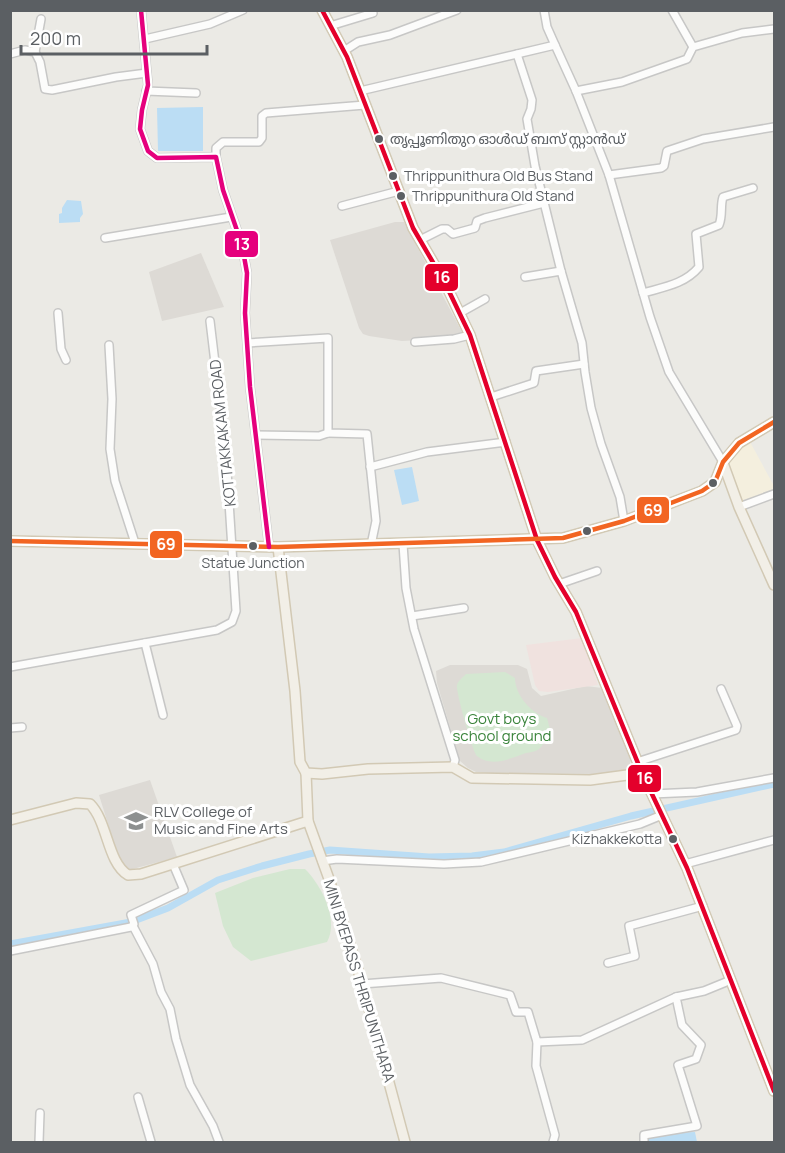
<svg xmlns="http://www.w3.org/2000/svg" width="785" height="1153" font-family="Manrope,'Noto Sans Malayalam',sans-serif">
<rect width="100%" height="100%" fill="#ebeae5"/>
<path fill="#f4efde" d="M749,440L774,486V492L740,504L727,463Z"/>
<g fill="#dddad5">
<path d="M395,222H404L463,334L438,339L402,341L369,336L363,334L359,328L330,240Z"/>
<path d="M201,253L224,307L162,321L149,272Z"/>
<path d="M450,665H518L527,669L532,688L541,696L586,686L602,688L626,741L631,758L629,769L598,774L491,773L476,772L468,768L460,761L437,683L436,671Z"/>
<path d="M150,780L177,857L129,870L118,856L99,795Z"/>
</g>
<path fill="#f0e2df" d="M582,638L598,685L548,692L539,691L535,685L526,645Z"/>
<g fill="#d4e7d1">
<path d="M505,672L515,678C515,695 531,713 547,718L550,729C545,735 546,743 539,749C535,752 531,752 526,753C511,758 492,768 477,756C473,753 455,689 457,685C458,681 463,677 466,674Z"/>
<path d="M290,869H305C322,886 339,920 327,942L251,961L233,947L223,926L215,893L253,878Z"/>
</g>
<g fill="#bbddf4">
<path d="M203,107V151H158L157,108Z"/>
<path d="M67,200L81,201L83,214L80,218V222L59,223V214L62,213V208Z"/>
<path d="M412,467L419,501L402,505L394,470Z"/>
<path d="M695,1132L697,1142H648V1134Z"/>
</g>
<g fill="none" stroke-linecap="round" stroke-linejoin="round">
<path stroke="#bbddf4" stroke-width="7" d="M10,944L131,922L168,908L218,880L262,866L309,854L330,850L429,857L472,856L504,852L631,816L774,784"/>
<g stroke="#c7c7c6" stroke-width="10">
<g id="minor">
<path d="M141,10L148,85L142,110L140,129L148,151L157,158L216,157L223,190L242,245L247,273L245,313L250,387L269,547"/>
<path d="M544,10L547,27L555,45"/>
<path d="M672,10L693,47"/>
<path d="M330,26L373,13"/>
<path d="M145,39L210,24L243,10"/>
<path d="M344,51L358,42L390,35L457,10"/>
<path d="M35,52L41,19"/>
<path d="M10,54L25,50L35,52L40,62L45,89L52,90L116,77L147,73"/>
<path d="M517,54L532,100L531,109L527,119L535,166L561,271L582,343L585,372L591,408L601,444L620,497L624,521"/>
<path d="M146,91L196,93"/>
<path d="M360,91L555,45L576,91L609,175L650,317L669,372L723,462"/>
<path d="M576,91L622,82L687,59L693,47L742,33L774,29"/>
<path d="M216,157V148L223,142H259L262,138V116L266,113L365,105"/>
<path d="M609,175L661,168L664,166L667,151L703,139L774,127"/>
<path d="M342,206L399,191"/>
<path d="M105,238L231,217"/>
<path d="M420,240L442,229H447L453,234L475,228L477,221L485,218L544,203"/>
<path d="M525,277L561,271"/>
<path d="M643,293C664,287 685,284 699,267L696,234L719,225C723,215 720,206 723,197L753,188"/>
<path d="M58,313L61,349L66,360"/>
<path d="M460,313L485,299"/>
<path d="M415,342L454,339L470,335"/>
<path d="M247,343L328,338V433L367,434L376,521L371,545"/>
<path d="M109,345L112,399L110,449L115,481L135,543"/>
<path d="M491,397L534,383L536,371L584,364"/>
<path d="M256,435L319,436L328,433"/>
<path d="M370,467L427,452L506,442"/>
<path d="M739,507L774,494"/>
<path d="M403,544L406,588L414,629L455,760L453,767"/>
<path d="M559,584L597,571"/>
<path d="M412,616L464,608"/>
<path d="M145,643L163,715"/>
<path d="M10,667L217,630L232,622L236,611L226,455L210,321"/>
<path d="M10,728L22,727"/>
<path d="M637,762L736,730L737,726L721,689"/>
<path d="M652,794L697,792L774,778"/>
<path d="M322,861L337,859L444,864L481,862L640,824L662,815"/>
<path d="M685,864L774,840"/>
<path d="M133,926L153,964L161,992L170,1009L176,1039L190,1085L213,1126L219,1142"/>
<path d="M10,951L131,927L134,924L131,915L184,890L173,864"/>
<path d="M608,963L635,956L629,926L703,906"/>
<path d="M362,984L441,978L510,995L516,1012H528L537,1042L582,1040L676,997"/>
<path d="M537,1042L536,1066L555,1135L553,1142"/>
<path d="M138,1097L151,1142"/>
<path d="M39,1142L40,1113"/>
<path d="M644,1142V1135L697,1126L678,1065L696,1059L701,1045L682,1025L676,997L704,991L731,980"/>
</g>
</g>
<g stroke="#d2c9b4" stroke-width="12">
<g id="major">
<path d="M322,10L347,57L413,228L445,283L470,335L537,540L555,577L576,612L642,773L687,868L774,1091"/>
<path d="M723,463L739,507L774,585"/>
<path d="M10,541L278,547L563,538L624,521L702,491L715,482L723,462L739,443L774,422"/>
<path d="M278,547L295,691L300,762L306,773L322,774L368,769L453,767L472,778L590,780L642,773"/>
<path d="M306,773L308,821L329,879L363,986L405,1142"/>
<path d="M10,820L76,803L90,804C108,822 107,862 128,875L141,874L308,821"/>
</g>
</g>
<use href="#minor" stroke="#fcfcfb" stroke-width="7"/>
<use href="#major" stroke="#f2efe7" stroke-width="9"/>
<g stroke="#fff" stroke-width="9">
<path id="bus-1" d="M322,10L347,57L413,228L445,283L470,335L537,540L555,577L576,612L642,773L687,868L774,1091"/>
</g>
<g stroke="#fff" stroke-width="9">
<path id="bus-2" d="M10,541L278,547L563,538L624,521L702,491L715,482L723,462L739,443L774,422"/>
</g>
<g stroke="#fff" stroke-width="9">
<path id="bus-3" d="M141,10L148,85L142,110L140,129L148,151L157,158L216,157L223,190L242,245L247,273L245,313L250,387L269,547"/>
</g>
<use href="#bus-1" stroke="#e4002b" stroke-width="4.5"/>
<use href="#bus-2" stroke="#f26522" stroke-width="4.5"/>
<use href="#bus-3" stroke="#e5007d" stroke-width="4.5"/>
</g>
<defs>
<g id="university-bare" transform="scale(1.8)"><path d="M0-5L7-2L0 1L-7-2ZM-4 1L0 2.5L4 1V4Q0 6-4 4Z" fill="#8d9090" stroke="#fff" stroke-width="2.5" paint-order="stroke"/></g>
</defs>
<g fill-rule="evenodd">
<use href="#university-bare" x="136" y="821"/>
</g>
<g fill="#5b5f63" stroke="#fff" stroke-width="2">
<circle cx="379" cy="139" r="5"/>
<circle cx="393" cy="176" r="5"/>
<circle cx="401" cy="196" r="5"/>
<circle cx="713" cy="483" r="5"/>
<circle cx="587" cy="531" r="5"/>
<circle cx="253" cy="546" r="5"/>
<circle cx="673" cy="839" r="5"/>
</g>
<g text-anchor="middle" stroke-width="6" stroke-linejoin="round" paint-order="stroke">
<g font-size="14" fill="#5b5f63" stroke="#fff" text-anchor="start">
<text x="390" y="144">തൃപ്പൂണിതുറ ഓൾഡ് ബസ് സ്റ്റാൻഡ്</text>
<text x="404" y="181">Thrippunithura Old Bus Stand</text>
<text x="412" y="201">Thrippunithura Old Stand</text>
<text x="253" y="568" text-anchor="middle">Statue Junction</text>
<text x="662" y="844" text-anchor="end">Kizhakkekotta</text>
</g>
<g font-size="15" fill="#5b5f63" stroke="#fff">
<text transform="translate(223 433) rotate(-96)" y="5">KOTTAKKAKAM ROAD</text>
<text transform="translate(359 981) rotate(73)" y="5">MINI BYEPASS THRIPUNITHARA</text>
</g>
<g font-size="15" fill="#3a843b" stroke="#fff">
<text x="502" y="724">Govt boys<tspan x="502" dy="17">school ground</tspan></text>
</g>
<g font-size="15" fill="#5b5f63" stroke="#fff" text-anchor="start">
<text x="154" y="817">RLV College of<tspan x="154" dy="17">Music and Fine Arts</tspan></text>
</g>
</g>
<g stroke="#fff" stroke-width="2">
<rect x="224" y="230" width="35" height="28" rx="6" fill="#e5007d"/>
<rect x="424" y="263" width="35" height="29" rx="6" fill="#e4002b"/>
<rect x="636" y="496" width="34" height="28" rx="6" fill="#f26522"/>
<rect x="149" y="530" width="34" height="29" rx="6" fill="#f26522"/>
<rect x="627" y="764" width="35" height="29" rx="6" fill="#e4002b"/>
</g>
<g font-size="16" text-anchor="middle" font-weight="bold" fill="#fff">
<text x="242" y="250">13</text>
<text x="442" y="283">16</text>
<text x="653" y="516">69</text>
<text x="166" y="550">69</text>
<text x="645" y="784">16</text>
</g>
<rect width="785" height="1153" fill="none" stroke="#5b5f63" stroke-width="24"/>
<path d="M21 45v9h186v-9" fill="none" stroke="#5b5f63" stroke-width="3"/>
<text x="30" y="45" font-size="18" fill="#5b5f63" stroke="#ffffff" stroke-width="4.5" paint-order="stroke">200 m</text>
</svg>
